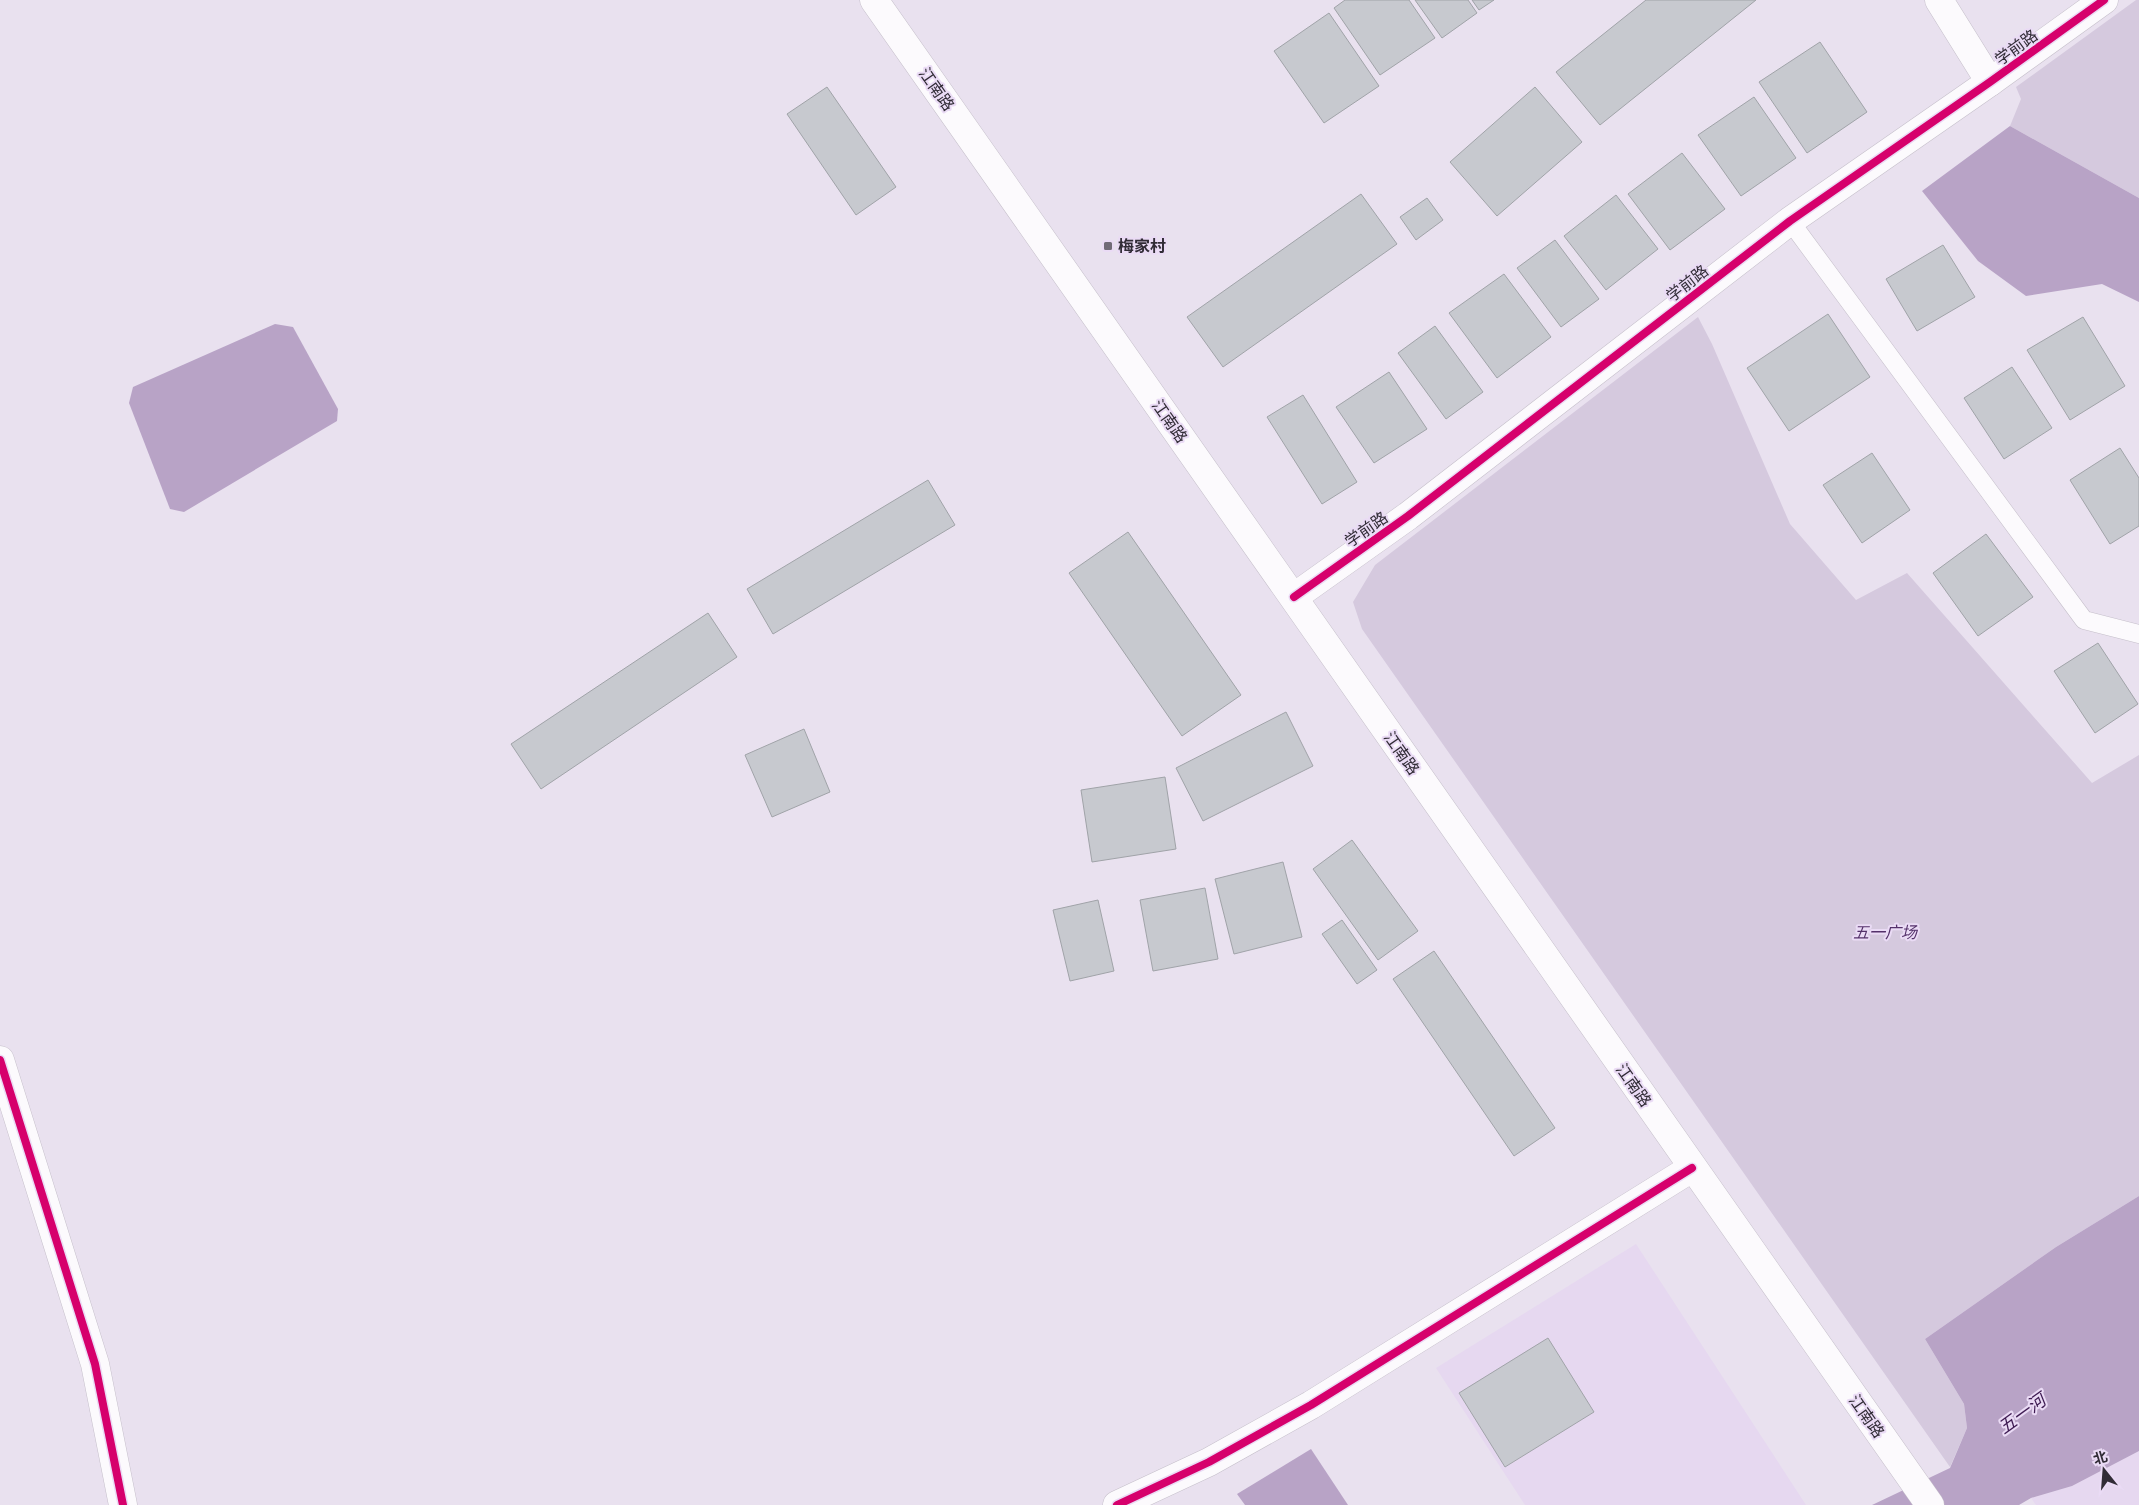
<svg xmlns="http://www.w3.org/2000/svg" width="2139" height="1505" font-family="'PT Serif','Noto Sans SC',serif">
<rect width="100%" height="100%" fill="#e9e1ef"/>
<g fill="#e6d8f0">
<path d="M1636,1244L1806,1505H1525L1436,1368Z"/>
<path d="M2139,1451V1505H2036L2031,1498L2072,1486Z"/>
</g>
<g fill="#d5c9de">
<path d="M2136,0H2139V198L2010,126L2021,99L2016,87Z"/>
<path d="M1698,317L1712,344L1790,524L1856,600L1907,573L2092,783L2139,755V1196L2056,1247L1925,1339L1964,1404L1967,1428L1950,1467L1362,629L1353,602L1375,565Z"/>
</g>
<g fill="#b8a3c6">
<path d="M2010,126L2139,198V302L2102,284L2026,296L1978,261L1922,191Z"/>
<path d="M275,324L293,327L338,409L337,421L184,512L170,509L129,403L133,387Z"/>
<path d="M2139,1196V1451L2072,1486L2031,1498L2019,1505H1872L1950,1468L1967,1428L1964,1404L1925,1339L2056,1247Z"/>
<path d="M1311,1449L1348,1505H1245L1237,1494Z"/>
</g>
<g fill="#c7c9cf" stroke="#a0a3a8">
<path d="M1345,0H1409L1435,38L1380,75L1334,8Z"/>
<path d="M1415,0H1468L1477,13L1442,38Z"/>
<path d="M1472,0H1494L1479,10Z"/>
<path d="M1646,0H1756L1600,125L1556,72Z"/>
<path d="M1329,13L1379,86L1324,123L1274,51Z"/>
<path d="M1820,42L1867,112L1807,153L1759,82Z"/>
<path d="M827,87L896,187L856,215L787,114Z"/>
<path d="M1535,87L1582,142L1497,216L1450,162Z"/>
<path d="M1754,97L1796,158L1741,196L1698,135Z"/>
<path d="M1682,153L1725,209L1670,250L1628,194Z"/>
<path d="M1361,194L1397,244L1223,367L1187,317Z"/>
<path d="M1616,195L1658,249L1606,290L1564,236Z"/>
<path d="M1427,198L1443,220L1416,240L1400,217Z"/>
<path d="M1555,240L1599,299L1561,327L1517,268Z"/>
<path d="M1943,245L1975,297L1917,331L1886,279Z"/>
<path d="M1504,274L1551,337L1497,378L1449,313Z"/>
<path d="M1828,314L1870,377L1789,431L1747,368Z"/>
<path d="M2083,317L2125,386L2070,420L2027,350Z"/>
<path d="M1435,326L1483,392L1446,419L1398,353Z"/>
<path d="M2012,367L2052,428L2004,459L1964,398Z"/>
<path d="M1389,372L1427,429L1374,463L1336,407Z"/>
<path d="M1303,395L1357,482L1322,504L1267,417Z"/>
<path d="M2120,448L2139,478V526L2110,544L2070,480Z"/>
<path d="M1872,453L1910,510L1862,543L1823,485Z"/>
<path d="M928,480L955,525L773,634L747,589Z"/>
<path d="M1128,532L1241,695L1182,736L1069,573Z"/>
<path d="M1986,534L2033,597L1978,636L1933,573Z"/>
<path d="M708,613L737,657L541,789L511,744Z"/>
<path d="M2098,643L2138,704L2095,733L2054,671Z"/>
<path d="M1286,712L1313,766L1203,821L1176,768Z"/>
<path d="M804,729L830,792L772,817L745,755Z"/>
<path d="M1165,777L1176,849L1092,862L1081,790Z"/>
<path d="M1352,840L1418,931L1378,960L1313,869Z"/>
<path d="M1283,862L1302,937L1234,954L1215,879Z"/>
<path d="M1205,888L1218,959L1153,971L1140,900Z"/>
<path d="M1098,900L1114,971L1070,981L1053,910Z"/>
<path d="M1342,920L1377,970L1357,984L1322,934Z"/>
<path d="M1434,951L1555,1128L1514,1156L1393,979Z"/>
<path d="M1548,1338L1594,1412L1505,1467L1459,1393Z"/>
</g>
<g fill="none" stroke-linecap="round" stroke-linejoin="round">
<g stroke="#c5bfca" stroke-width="19">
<path id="lane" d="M1790,221L2084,620L2139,634"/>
</g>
<g stroke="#c5bfca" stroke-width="29">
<g id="street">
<path d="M1939,0L1990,82"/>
<path d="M0,1060L95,1364L123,1505"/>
</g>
</g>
<g stroke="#c5bfca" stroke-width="29">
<g id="secondary">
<path d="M874,0L1930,1505"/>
<path d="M1294,597L1408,516L1790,221L1990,82L2104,0"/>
<path d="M1117,1505L1209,1462L1311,1405L1692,1168"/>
</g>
</g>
<use href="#lane" stroke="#fcfafd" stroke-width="18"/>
<use href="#street" stroke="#fcfafd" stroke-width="28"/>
<use href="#secondary" stroke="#fcfafd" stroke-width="28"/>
<g stroke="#eadbf5" stroke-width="11">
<g id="cycleway">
<path d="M1294,597L1408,516L1790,221L1990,82L2104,0"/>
<path d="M0,1060L95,1364L123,1505"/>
<path d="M1117,1505L1209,1462L1311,1405L1692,1168"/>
</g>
</g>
<use href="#cycleway" stroke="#d6006c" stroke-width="8"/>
</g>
<rect fill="#716b77" stroke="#eadbf5" stroke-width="2" x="1103" y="241" width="10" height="10" rx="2.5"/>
<g text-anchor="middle" stroke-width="4" stroke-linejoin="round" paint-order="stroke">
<g font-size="16" fill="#312c36" stroke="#eadbf5">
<text transform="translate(2016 47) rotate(-36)" y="6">学前路</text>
<text transform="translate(937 89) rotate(55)" y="6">江南路</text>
<text transform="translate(1687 283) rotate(-38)" y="6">学前路</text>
<text transform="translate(1170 421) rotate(55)" y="6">江南路</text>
<text transform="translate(1366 529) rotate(-35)" y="6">学前路</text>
<text transform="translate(1402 753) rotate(55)" y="6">江南路</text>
<text transform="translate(1634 1085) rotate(55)" y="6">江南路</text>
<text transform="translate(1867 1416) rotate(55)" y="6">江南路</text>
</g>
<g font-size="16" font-weight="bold" fill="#312c36" stroke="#eadbf5" text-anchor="start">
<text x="1118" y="252">梅家村</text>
</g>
<g font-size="16" font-style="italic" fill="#54316a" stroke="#eadbf5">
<text x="1885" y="938">五一广场</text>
</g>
<g font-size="18" font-style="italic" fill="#3e1b52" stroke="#eadbf5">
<text transform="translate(2022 1414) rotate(-36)" y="6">五一河</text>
</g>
</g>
<g transform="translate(2104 1470) rotate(343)" stroke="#eadbf5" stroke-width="4" paint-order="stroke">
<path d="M0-4L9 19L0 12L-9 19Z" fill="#312c36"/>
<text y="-8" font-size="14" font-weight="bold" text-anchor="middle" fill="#312c36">北</text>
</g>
</svg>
